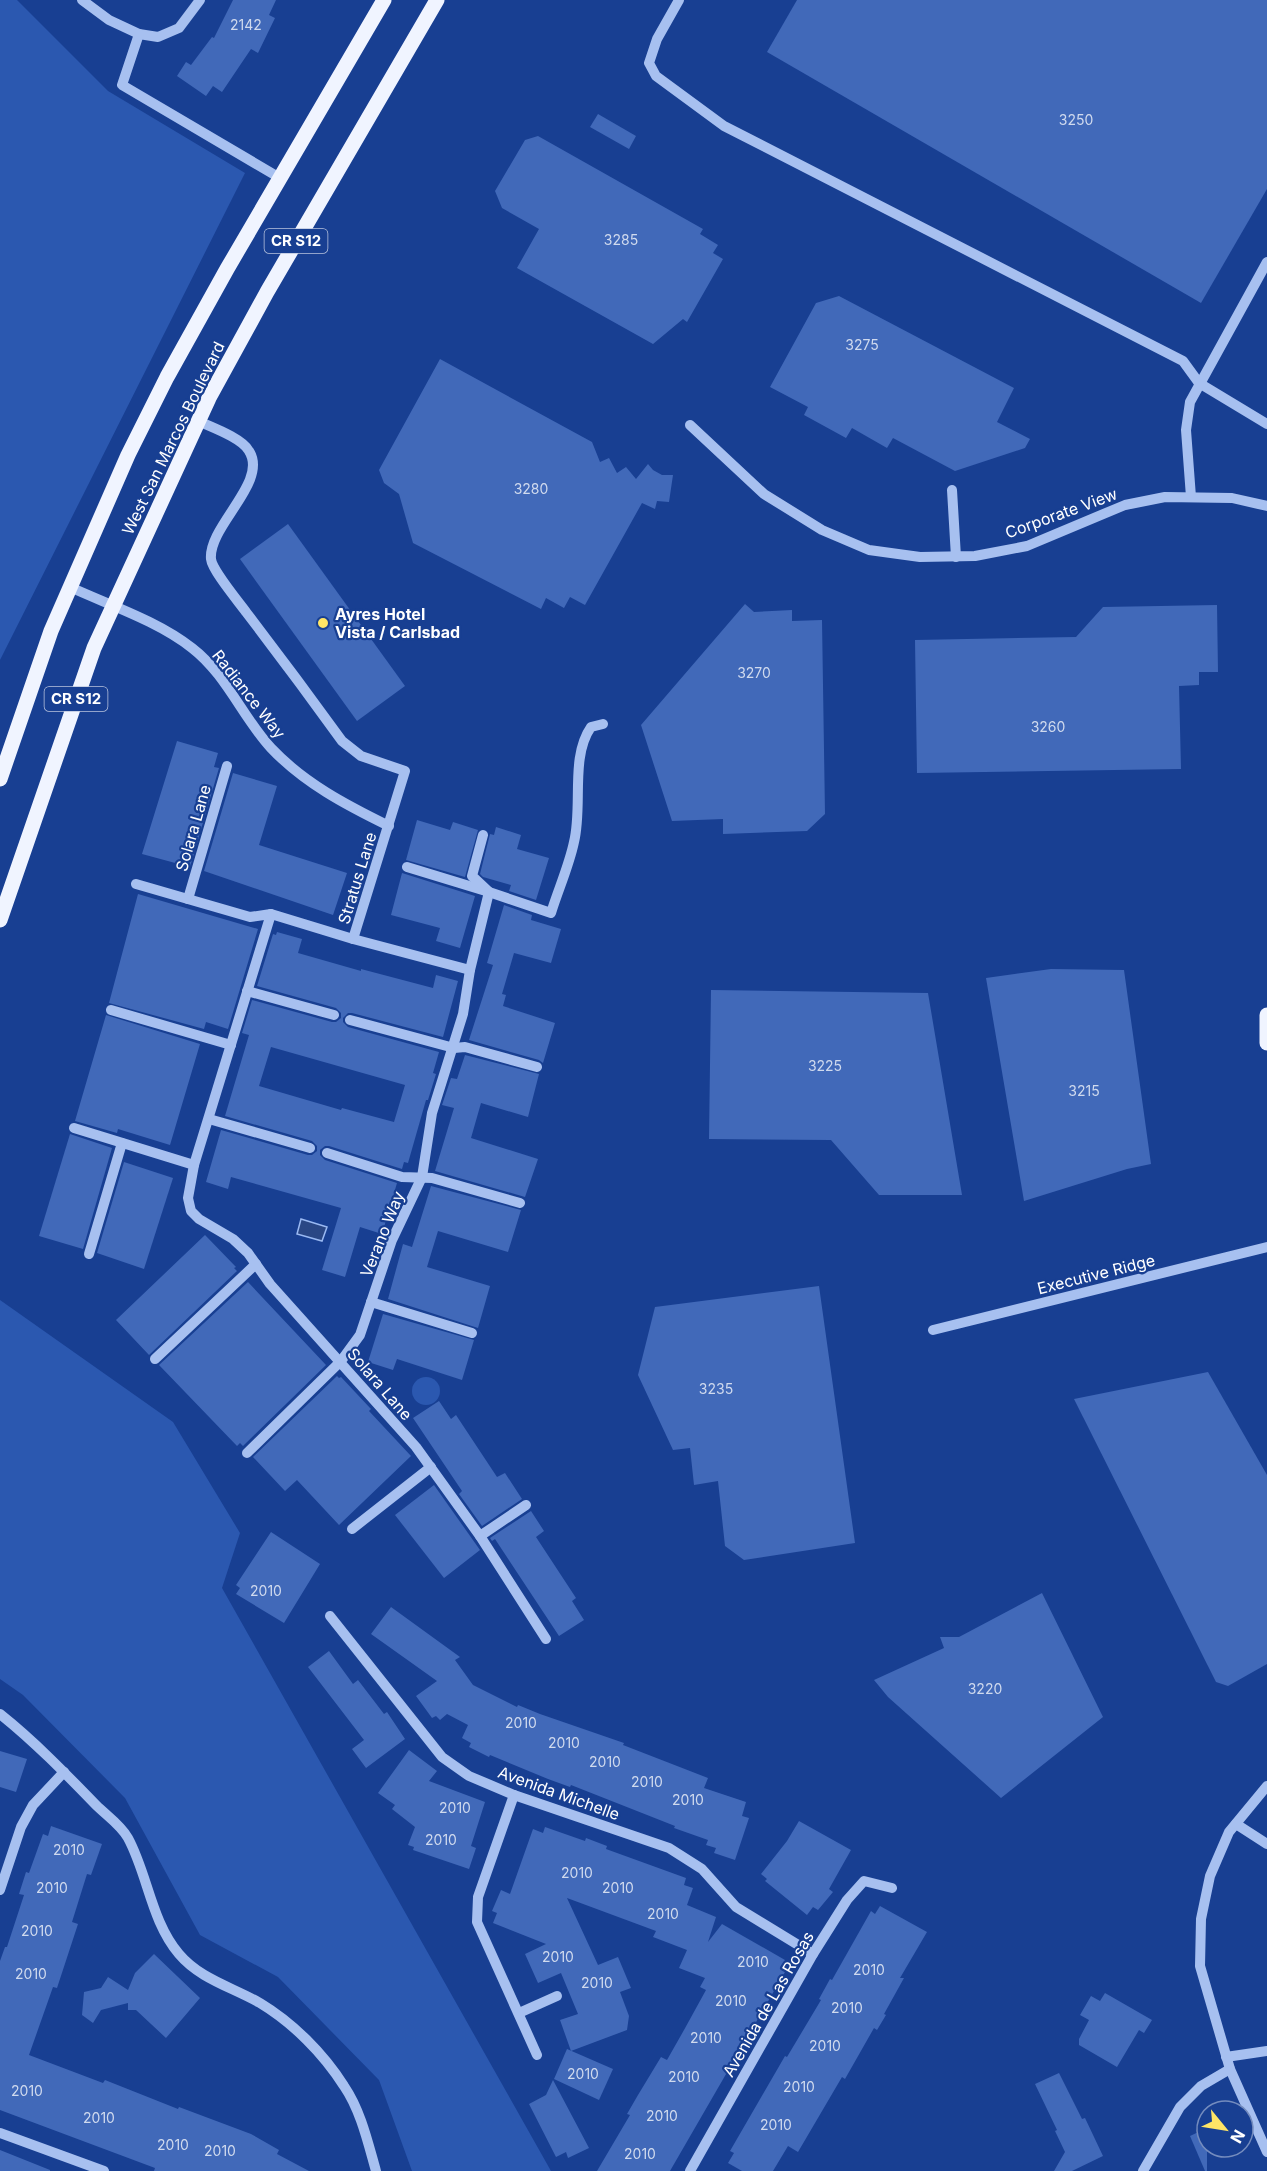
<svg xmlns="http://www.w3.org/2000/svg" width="1267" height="2171" font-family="Inter,sans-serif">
<rect width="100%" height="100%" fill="#183f92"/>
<g fill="#2b58b0">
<path d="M0,0H17L108,91L245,173L0,660Z"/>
<path d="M0,1300L173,1422L240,1533L222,1588L551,2171H412L379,2080L278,1977L200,1935L125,1798L23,1695L0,1679Z"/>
<circle cx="426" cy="1391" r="14"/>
</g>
<path fill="#2a4785" stroke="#9ab9f2" stroke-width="1.5" d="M301,1219L327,1227L322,1241L297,1234Z"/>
<g fill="#4169b9" fill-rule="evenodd">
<path d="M233,0H276L269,15L275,18L258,53L251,49L222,92L213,86L206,96L177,76L186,62L191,65L212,37L214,38Z"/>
<path d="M797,0H1267V189L1201,303L767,52Z"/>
<path d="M598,114L636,136L629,149L590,127Z"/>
<path d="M538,136L703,229L700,234L718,245L713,253L723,259L687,322L683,319L653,344L517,268L539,229L502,208L495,191L525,140Z"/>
<path d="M839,296L1014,388L997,422L1030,439L1025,448L955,471L893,438L887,448L852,428L846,438L804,415L808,407L770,387L816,303Z"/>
<path d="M440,359L592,442L600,462L609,458L617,473L626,467L636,479L648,464L653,470L662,475H673L669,502L657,501L655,509L642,503L585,605L570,597L564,608L546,598L541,609L413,543L399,494L384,483L379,470Z"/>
<path d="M288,524L405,686L357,721L240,559Z"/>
<path d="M745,604L754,612L792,610V621L822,620L825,814L807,831L723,834V819L672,821L641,725Z"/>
<path d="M1217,605L1218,672H1199V685L1179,686L1181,769L917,773L915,640L1076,637L1103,607Z"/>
<path d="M177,741L218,753L214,767L219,768L190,867L142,854Z"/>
<path d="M233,773L277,786L259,845L347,873L333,915L204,871Z"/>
<path d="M417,820L450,830L453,822L478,830L465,877L406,860Z"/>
<path d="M496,827L521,835L517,849L549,858L536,900L509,891L511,885L483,877L480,874L490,834L494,835Z"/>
<path d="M402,873L475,896L460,948L436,941L440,928L391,915Z"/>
<path d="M138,894L258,929L228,1029L206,1022L204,1029L109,1003Z"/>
<path d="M504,905L532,915L531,920L561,929L551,963L514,953L502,994L506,995L503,1006L555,1023L543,1063L539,1060L469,1040L493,965L487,963Z"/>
<path d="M277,932L302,939L298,953L361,971V969L433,988L436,975L458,981L443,1037L352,1013H348L343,1018V1022L348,1027L439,1052L433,1073L436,1074L428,1100H426L408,1163L404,1162L402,1169L329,1146H325L320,1150V1155L325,1160L397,1183L382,1234L360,1227L345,1277L322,1270L341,1208L231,1177L228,1189L206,1182L221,1130L308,1155H312L317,1151V1146L312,1141L225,1116L249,1035L242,1033L252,1000L332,1022H336L341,1018V1013L336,1008L257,986L273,934L276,935ZM271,1047L405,1085L394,1122L342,1108L341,1110L259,1086Z"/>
<path d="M1051,969L1124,970L1151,1164L1127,1169L1024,1201L986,978Z"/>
<path d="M711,990L928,993L962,1195H879L831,1140L709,1139Z"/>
<path d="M106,1015L200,1044L170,1145L118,1129L117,1133L75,1121Z"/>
<path d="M465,1055L539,1074L528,1117L481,1103L471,1138L538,1159L525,1197L435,1171L454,1108L442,1105L451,1078L457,1079Z"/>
<path d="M70,1134L112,1148L83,1249L39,1236Z"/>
<path d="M124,1162L173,1178L144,1269L97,1253Z"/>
<path d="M431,1186L521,1210L508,1252L438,1231L427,1267L490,1286L478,1328L388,1299L403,1244L412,1247Z"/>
<path d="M205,1235L236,1267L234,1268L237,1271L149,1355L116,1320Z"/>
<path d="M248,1282L326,1365L243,1446L240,1443L237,1446L159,1365Z"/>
<path d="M819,1286L855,1543L744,1560L725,1546L718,1481L694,1485L690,1448L673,1450L638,1375L655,1307Z"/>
<path d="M383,1314L474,1340L462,1380L397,1359L393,1370L368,1362Z"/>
<path d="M1208,1372L1267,1475V1664L1228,1686L1216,1682L1074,1399Z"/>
<path d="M337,1376L339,1378L341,1377L371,1409L369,1411L411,1456L339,1525L297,1480L285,1491L253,1457Z"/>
<path d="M439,1401L451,1419L456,1415L497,1477L505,1473L522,1499L482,1526L459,1494L462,1491L413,1418Z"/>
<path d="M434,1485L480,1550L444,1578L395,1515Z"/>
<path d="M531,1511L544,1531L536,1537L576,1598L572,1601L584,1620L559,1636L495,1539L492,1541L490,1538Z"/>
<path d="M271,1532L320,1564L284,1623L236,1594L240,1588L236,1585Z"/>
<path d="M1042,1593L1103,1717L1001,1798L888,1697L874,1680L944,1648L940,1637H959Z"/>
<path d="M391,1607L460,1657L455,1660L473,1685L517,1707L518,1705L540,1714L624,1743L623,1745L708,1778L704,1788L746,1802L742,1816L749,1818L735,1860L714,1853L716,1848L706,1845L708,1840L674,1828L675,1826L571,1785L570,1787L548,1779L490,1755L489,1757L469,1747L471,1743L462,1738L468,1725L447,1714L440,1720L436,1716L432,1718L416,1696L437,1681L371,1634Z"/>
<path d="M329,1651L353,1684L358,1680L384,1714L387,1712L405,1739L366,1768L352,1749L364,1740L308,1667Z"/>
<path d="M409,1750L437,1771L429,1781L485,1802L471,1846L476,1848L469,1869L413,1850L414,1847L408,1845L415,1827L392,1809L395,1805L378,1793Z"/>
<path d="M0,1751L27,1759L16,1792L0,1787Z"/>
<path d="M799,1821L851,1850L829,1889L833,1892L818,1910L813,1907L807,1915L765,1881L767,1879L761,1874L787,1841Z"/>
<path d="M51,1826L102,1844L91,1875L87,1874L72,1922L78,1924L57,1988L53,1987L29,2055L103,2083L105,2080L178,2109L179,2107L251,2134L279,2150L277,2154L309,2171H154L155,2168L0,2110V1961L5,1947H7L24,1895L19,1894L26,1872L29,1873L43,1834L48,1836Z"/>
<path d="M545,1827L585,1841L586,1838L607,1846L606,1849L686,1878L684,1885L693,1888L687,1905L716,1917L708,1942L722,1924L785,1960L780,1969L785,1972L670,2171H597L630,2115L627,2114L638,2095L661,2057L667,2060L684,2030L706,1990L700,1987L705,1978L679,1968L687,1950L653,1937L656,1931L567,1898L598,1965L618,1957L631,1988L620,1992L629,2016L627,2030L571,2051L560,2020L578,2014L561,1973L538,1983L525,1954L546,1944L493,1923L497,1913L492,1911L501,1890L510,1894L533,1829L543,1833Z"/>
<path d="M880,1906L927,1932L900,1978H904L884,2014L886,2015L877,2030L874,2028L845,2079L842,2077L798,2152L788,2146L773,2171H742L728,2163L734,2153L730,2151L785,2056L787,2057L821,2000L819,1999L830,1979L832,1980L871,1911L875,1914Z"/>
<path d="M154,1954L200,1998L166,2038L136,2010H128V2003L101,2010L93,2023L82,2015L84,1992L101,1988L108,1977L128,1990L135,1973Z"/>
<path d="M1105,1993L1152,2020L1144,2033L1139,2030L1117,2067L1079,2045V2039L1089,2020L1080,2015L1091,1996L1100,2001Z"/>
<path d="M567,2049L613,2069L599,2100L554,2079Z"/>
<path d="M1059,2073L1082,2119L1085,2118L1103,2156L1072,2171H1054L1065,2152L1055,2131L1057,2130L1035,2084Z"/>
<path d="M553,2080L589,2148L568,2158L566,2152L556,2157L529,2104L546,2095Z"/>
<path d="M1207,2128V2171H1205L1190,2136Z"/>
<path d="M0,2150L50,2170V2171H0Z"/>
</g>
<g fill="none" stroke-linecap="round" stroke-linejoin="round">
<g stroke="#a7c0f0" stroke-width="10">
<path d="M82,0L109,20L139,34L158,37L179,28L200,0"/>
<path d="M679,0L657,39L649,63L656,76L724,126L1183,361L1199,383L1267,424"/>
<path d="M139,34L122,85L280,178"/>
<path d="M198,421C211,427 242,438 249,451C269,482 208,526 211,559C212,570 238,601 246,612C279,655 311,698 342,741L361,756L405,771L353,939"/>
<path d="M690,425L764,494L822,530L869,550L920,557L975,556L1027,546L1125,505L1165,497L1232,498L1267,506"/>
<path d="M952,490L956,557"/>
<path d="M1191,497L1186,430L1190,402L1267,262"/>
<path d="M70,587C109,605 158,621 192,648C226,674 243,718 271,748C304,783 346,805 389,826"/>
<path d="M407,867L489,892L551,913C558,890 569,866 574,842C583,806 570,757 591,727L603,724"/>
<path d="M136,884L250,917L271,914L353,939L470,970"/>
<path d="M188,899L227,766"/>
<path d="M271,914L194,1165L188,1198L191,1211L199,1219L233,1239L248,1253L270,1284L416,1447L480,1536L546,1639"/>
<path d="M247,991L334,1015"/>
<path d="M111,1010L231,1045"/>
<path d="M350,1020L454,1048L465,1047L537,1067"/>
<path d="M209,1119L310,1148"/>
<path d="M74,1128L194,1165"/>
<path d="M327,1153L402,1177L432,1178L520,1203"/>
<path d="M89,1254L122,1143"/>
<path d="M371,1302L472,1333"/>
<path d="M933,1330L1267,1247"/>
<path d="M155,1359L256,1264"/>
<path d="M247,1453L341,1361L360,1335L392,1240L422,1177L432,1113L463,1014L470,970L489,892L472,876L483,835"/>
<path d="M352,1529L431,1467"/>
<path d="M480,1536L526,1505"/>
<path d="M330,1616L442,1757L469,1776L514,1795L669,1848L702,1869L736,1907L813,1954"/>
<path d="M0,1714C34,1741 66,1774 96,1805C106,1815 121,1825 128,1838C148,1875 151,1921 179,1954C200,1979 232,1987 260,2003C293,2023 323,2053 344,2086C361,2111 368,2143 376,2171"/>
<path d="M1267,1786L1229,1832L1210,1876L1201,1919L1200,1966L1230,2069L1267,2152"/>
<path d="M514,1795L478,1897L477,1922L537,2055"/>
<path d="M1236,1824L1267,1844"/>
<path d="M0,1890L21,1827L33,1805L64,1772"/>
<path d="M519,2013L557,1996"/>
<path d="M1226,2057L1267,2051"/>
<path d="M0,2133L104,2171"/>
<path d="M690,2171L813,1954L847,1900L864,1881L892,1888"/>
<path d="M1143,2171L1180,2107L1201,2086L1230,2069"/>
</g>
<g stroke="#f0f4ff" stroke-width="15">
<path d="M0,779L51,631L128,455L167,377L227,269L384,0"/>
<path d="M0,920L94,648L209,398L267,292L437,0"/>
<path d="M1267,1015V1043"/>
</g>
</g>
<circle fill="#ffe566" stroke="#183f92" stroke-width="2" cx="323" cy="623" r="6"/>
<g text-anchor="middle" stroke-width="4.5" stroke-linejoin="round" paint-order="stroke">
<g font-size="14" fill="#d0daee">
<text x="246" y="30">2142</text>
<text x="1076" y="125">3250</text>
<text x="621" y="245">3285</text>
<text x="862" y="350">3275</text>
<text x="531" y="494">3280</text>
<text x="754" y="678">3270</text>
<text x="1048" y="732">3260</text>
<text x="825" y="1071">3225</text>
<text x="1084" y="1096">3215</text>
<text x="716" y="1394">3235</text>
<text x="266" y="1596">2010</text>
<text x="985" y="1694">3220</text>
<text x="521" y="1728">2010</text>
<text x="564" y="1748">2010</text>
<text x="605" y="1767">2010</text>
<text x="647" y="1787">2010</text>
<text x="688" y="1805">2010</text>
<text x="455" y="1813">2010</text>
<text x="441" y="1845">2010</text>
<text x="69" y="1855">2010</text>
<text x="577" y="1878">2010</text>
<text x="52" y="1893">2010</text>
<text x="618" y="1893">2010</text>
<text x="663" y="1919">2010</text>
<text x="37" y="1936">2010</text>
<text x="558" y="1962">2010</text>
<text x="753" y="1967">2010</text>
<text x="869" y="1975">2010</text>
<text x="31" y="1979">2010</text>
<text x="597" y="1988">2010</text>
<text x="731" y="2006">2010</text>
<text x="847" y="2013">2010</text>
<text x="706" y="2043">2010</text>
<text x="825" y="2051">2010</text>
<text x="583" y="2079">2010</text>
<text x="684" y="2082">2010</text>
<text x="799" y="2092">2010</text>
<text x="27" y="2096">2010</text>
<text x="662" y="2121">2010</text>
<text x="99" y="2123">2010</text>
<text x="776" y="2130">2010</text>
<text x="173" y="2150">2010</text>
<text x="220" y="2156">2010</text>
<text x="640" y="2159">2010</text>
</g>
<g fill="#183f92" stroke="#bac5de" stroke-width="1.5">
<rect x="264.5" y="229" width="63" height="24" rx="4.5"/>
<rect x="44.5" y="687" width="63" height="24" rx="4.5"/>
</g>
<g font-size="15" font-weight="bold" fill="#fff">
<text x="296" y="246">CR S12</text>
<text x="76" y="704">CR S12</text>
</g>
<g font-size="16" fill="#fff" stroke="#183f92">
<text transform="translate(173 438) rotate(-64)" y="6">West San Marcos Boulevard</text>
<text transform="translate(1061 513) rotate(-20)" y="6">Corporate View</text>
<text transform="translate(249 694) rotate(52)" y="6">Radiance Way</text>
<text transform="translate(193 828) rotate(-74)" y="6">Solara Lane</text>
<text transform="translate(357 878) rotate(-73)" y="6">Stratus Lane</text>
<text transform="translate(382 1234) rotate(-68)" y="6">Verano Way</text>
<text transform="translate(1096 1274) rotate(-14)" y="6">Executive Ridge</text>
<text transform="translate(380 1384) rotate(49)" y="6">Solara Lane</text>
<text transform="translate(559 1793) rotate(20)" y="6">Avenida Michelle</text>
<text transform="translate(768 2004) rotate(-60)" y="6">Avenida de Las Rosas</text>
</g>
<g font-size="16" font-weight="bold" fill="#fff" stroke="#183f92" text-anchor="start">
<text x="335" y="620">Ayres Hotel<tspan x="335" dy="18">Vista / Carlsbad</tspan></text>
</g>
</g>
<g transform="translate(1225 2129) rotate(120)"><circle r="28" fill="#183f92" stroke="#748cbe" stroke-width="1.5"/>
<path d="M0-4.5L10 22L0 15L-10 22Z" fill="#ffe566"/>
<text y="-9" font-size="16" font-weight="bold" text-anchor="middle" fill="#ffffff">N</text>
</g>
</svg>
